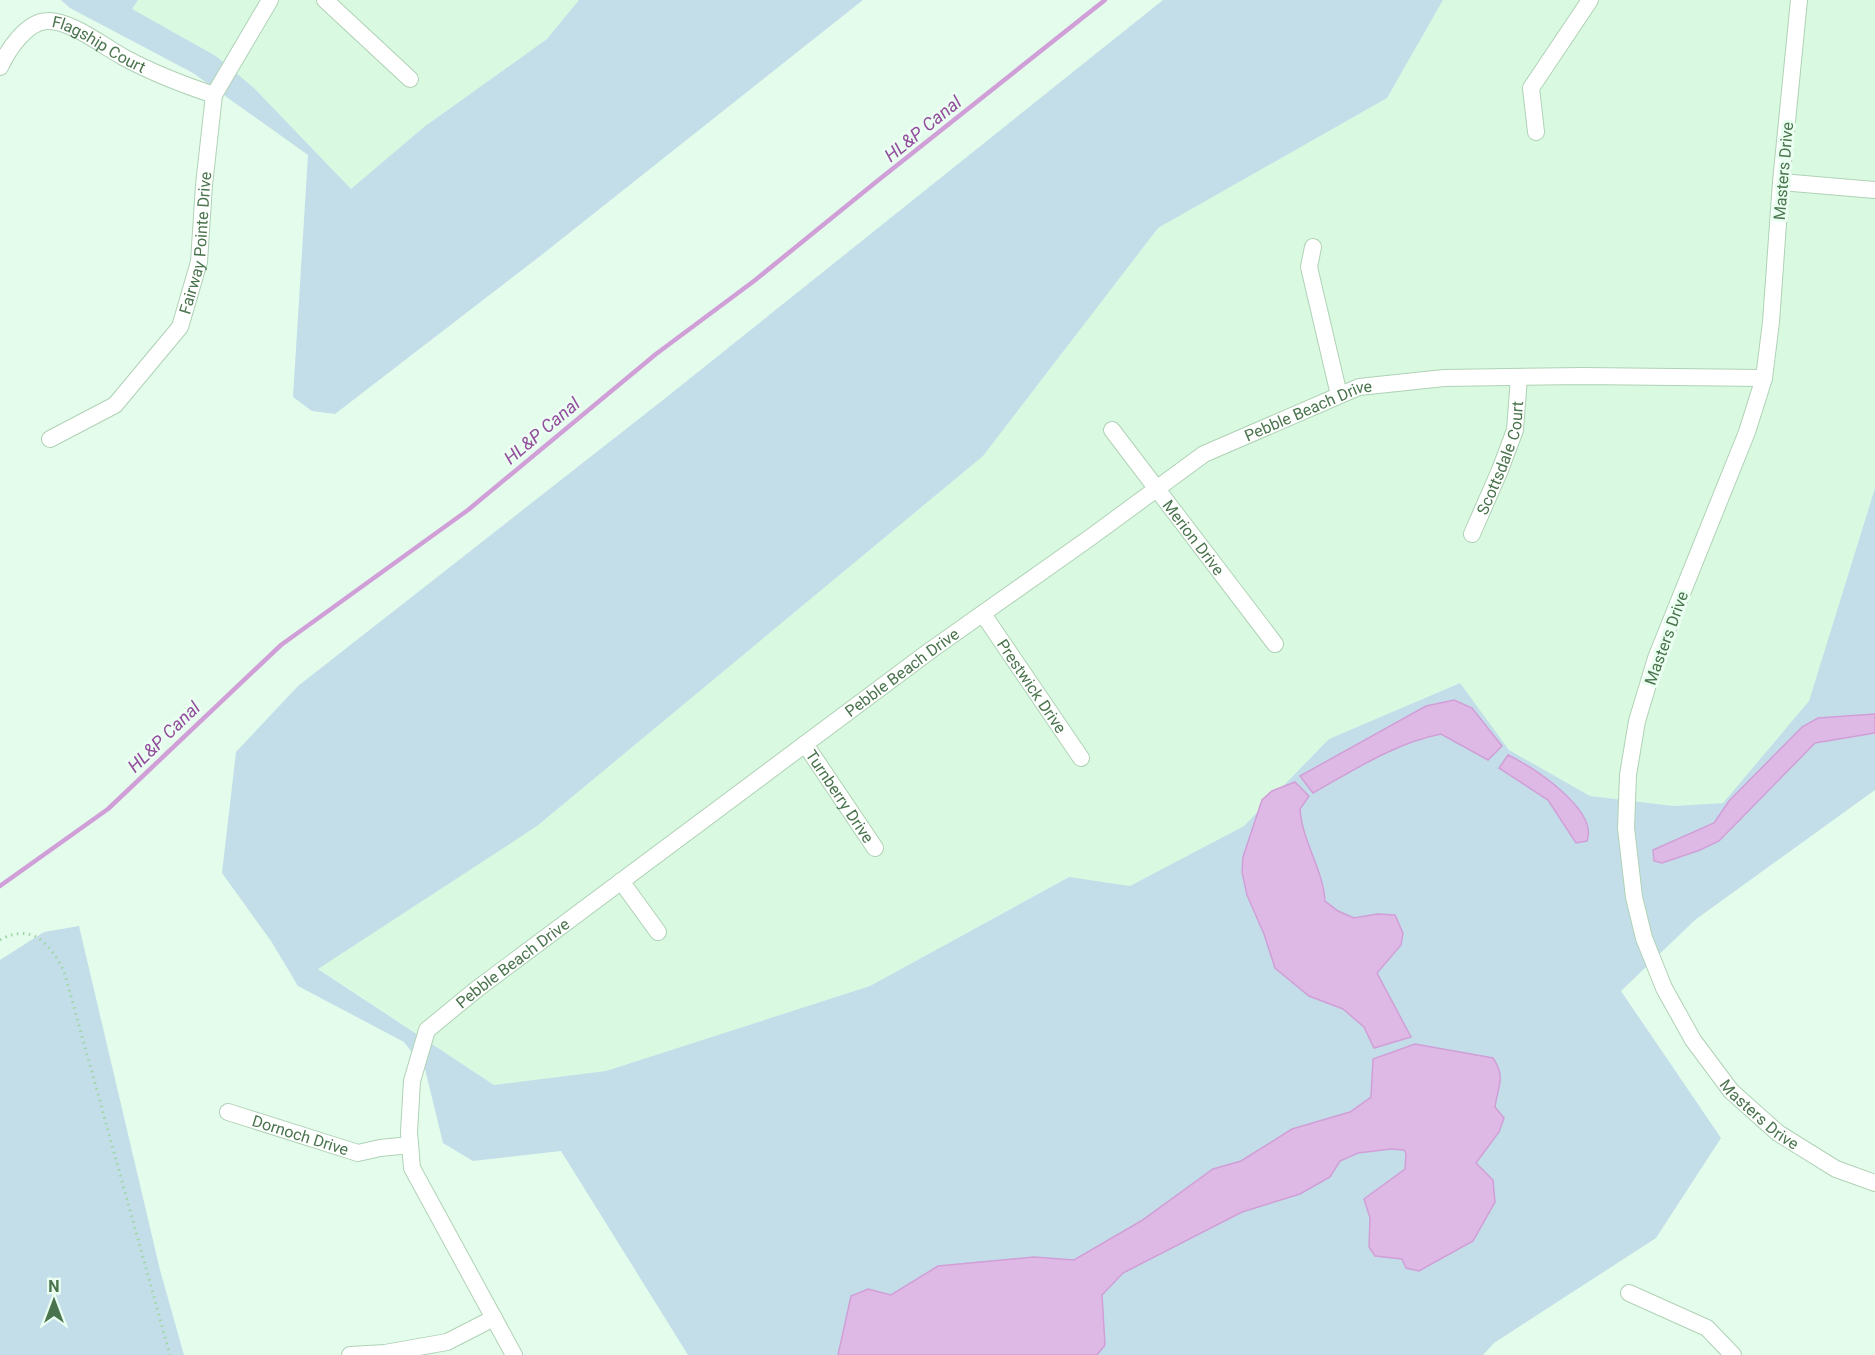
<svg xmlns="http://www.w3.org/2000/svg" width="1875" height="1355" font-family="Roboto,sans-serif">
<rect width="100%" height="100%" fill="#e4fcec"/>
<g fill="#d9f9e1">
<path d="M138,0H579L547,39L424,127L351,189L254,88L217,56L131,9Z"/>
<path d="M1443,0H1875V488L1809,701L1723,803L1674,806L1590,796L1509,750L1459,683L1329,739L1244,826L1130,886L1068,877L870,986L606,1071L494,1085L318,968L537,826L983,456L1158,228L1387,98Z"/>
</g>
<g fill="#c3dee9">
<path d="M61,0H138L132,9L216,56L254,88L351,189L424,127L547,39L579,0H863L539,257L335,414L312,411L293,397L308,155L193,73L70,8Z"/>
<path d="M1163,0H1443L1387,98L1158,228L983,456L537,826L318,969L494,1085L606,1071L870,986L1069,877L1130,886L1244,826L1329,739L1460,683L1509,750L1590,796L1674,806L1723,803L1809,701L1875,488V790L1695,920L1621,991L1721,1138L1656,1238L1494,1343L1483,1355H688L561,1151L473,1161L443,1143L425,1069L404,1042L298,986L271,941L222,873L236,752L298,686L663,400Z"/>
<path d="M79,926L160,1270L184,1355H0V960L44,932Z"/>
</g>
<g fill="#dfb9e5" stroke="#d09fd7" stroke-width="1.5">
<path d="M1454,700L1472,708L1502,746L1488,760L1441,734C1395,743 1354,770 1313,793L1300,776L1426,706Z"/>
<path d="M1875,714V733L1815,743L1719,841L1700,850L1662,863L1654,861L1653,850L1714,823L1729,801L1802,727L1818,718Z"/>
<path d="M1508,755C1532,766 1599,810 1587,841L1576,843L1548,800L1499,768Z"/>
<path d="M1295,782L1309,796L1300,809C1302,841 1323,869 1325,901L1338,911L1354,918L1377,914L1395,915L1403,933L1401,945L1377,973L1411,1037L1374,1048L1364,1027L1343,1009L1309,996L1275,968L1264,934L1247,895L1242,872L1243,857L1262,800L1272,791Z"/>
<path d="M1415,1044L1493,1058C1506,1077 1498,1086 1495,1107L1504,1118L1499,1132L1476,1163L1493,1180L1495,1202L1473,1241L1419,1271L1406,1268L1402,1259L1375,1256L1369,1247L1370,1218L1364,1199L1405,1169L1406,1154L1404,1150L1391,1149L1358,1153L1340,1161L1330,1177L1300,1194L1242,1212L1123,1273L1102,1295L1105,1345L1097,1355H838L851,1296L868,1289L891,1295L938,1266L1034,1257L1074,1260L1141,1221L1213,1169L1241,1161L1292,1129L1350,1112L1371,1097L1373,1059Z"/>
</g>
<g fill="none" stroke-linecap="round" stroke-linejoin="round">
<path stroke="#d09fd7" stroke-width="4.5" d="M0,886L108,809L281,645L468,510L656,354L754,281L876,182L1105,0"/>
<g stroke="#b0d2b6" stroke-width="18">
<g id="minor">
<path d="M325,0L410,79"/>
<path id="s1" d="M1799,0L1781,182L1771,322L1764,378L1747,432L1656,658L1637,721L1628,775L1626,828L1634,897L1644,938L1664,988L1693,1040L1731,1091L1778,1133L1836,1169L1875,1183"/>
<path id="s2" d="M0,67C8,50 26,22 47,21C69,19 106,48 125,58C153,73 184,85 214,95"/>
<path d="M1536,132L1531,88L1590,0"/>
<path d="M1781,182L1875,190"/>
<path d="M1313,247L1309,267L1339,395"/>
<path id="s3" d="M1112,430L1275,644"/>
<path id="s4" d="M50,439L115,405L180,327L199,262L204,185L214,95L270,0"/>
<path id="s5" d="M1472,534L1500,470L1515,430L1519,377"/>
<path id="s6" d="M983,614L1081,758"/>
<path id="s7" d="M805,744L875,848"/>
<path d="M621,881L658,932"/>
<path id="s8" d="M228,1112L358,1153L380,1148L410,1145"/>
<path d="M1629,1293L1707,1328L1733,1355"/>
<path d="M350,1355L385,1353L447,1342L494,1318"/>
<path id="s9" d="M514,1355L412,1168L409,1132L412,1081L427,1030L477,989L931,650L1091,537L1204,454L1359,387L1444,378L1583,376L1764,378"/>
</g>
</g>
<path stroke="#9fd6a5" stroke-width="3" stroke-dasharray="1.5 4.5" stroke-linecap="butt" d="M0,940C32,922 50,944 64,971L170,1355"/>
<use href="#minor" stroke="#fff" stroke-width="16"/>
</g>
<g text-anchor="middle" stroke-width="6" stroke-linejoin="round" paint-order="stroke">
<g font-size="16" fill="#4a744d" stroke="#eafff1">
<text dy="6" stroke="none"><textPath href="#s2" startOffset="126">Flagship Court</textPath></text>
<text transform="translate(1783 171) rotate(-85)" y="6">Masters Drive</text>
<text dy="6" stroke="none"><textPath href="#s4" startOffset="261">Fairway Pointe Drive</textPath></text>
<text dy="6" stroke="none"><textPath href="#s9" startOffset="1434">Pebble Beach Drive</textPath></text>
<text dy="6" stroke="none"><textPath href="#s5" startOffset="82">Scottsdale Court</textPath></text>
<text dy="6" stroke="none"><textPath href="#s3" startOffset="135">Merion Drive</textPath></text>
<text transform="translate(1666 638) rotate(-70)" y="6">Masters Drive</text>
<text dy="6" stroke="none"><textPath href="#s9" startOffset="948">Pebble Beach Drive</textPath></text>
<text dy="6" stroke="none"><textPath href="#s6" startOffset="87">Prestwick Drive</textPath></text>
<text dy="6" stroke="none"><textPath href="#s7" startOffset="63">Turnberry Drive</textPath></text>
<text dy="6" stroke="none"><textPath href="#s9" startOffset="462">Pebble Beach Drive</textPath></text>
<text dy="6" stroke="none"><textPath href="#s1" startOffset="1179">Masters Drive</textPath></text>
<text dy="6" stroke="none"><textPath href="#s8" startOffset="76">Dornoch Drive</textPath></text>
</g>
<g font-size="18" font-style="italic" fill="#934d9d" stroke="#eafff1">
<text transform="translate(923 129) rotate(-39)" y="6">HL&amp;P Canal</text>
<text transform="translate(542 431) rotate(-40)" y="6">HL&amp;P Canal</text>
<text transform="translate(164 737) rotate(-44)" y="6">HL&amp;P Canal</text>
</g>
</g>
<g transform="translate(54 1301)" stroke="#eafff1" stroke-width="4.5" paint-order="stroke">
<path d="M0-4.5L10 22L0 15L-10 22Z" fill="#4a744d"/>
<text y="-9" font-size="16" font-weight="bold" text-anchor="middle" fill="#4a744d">N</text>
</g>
</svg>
